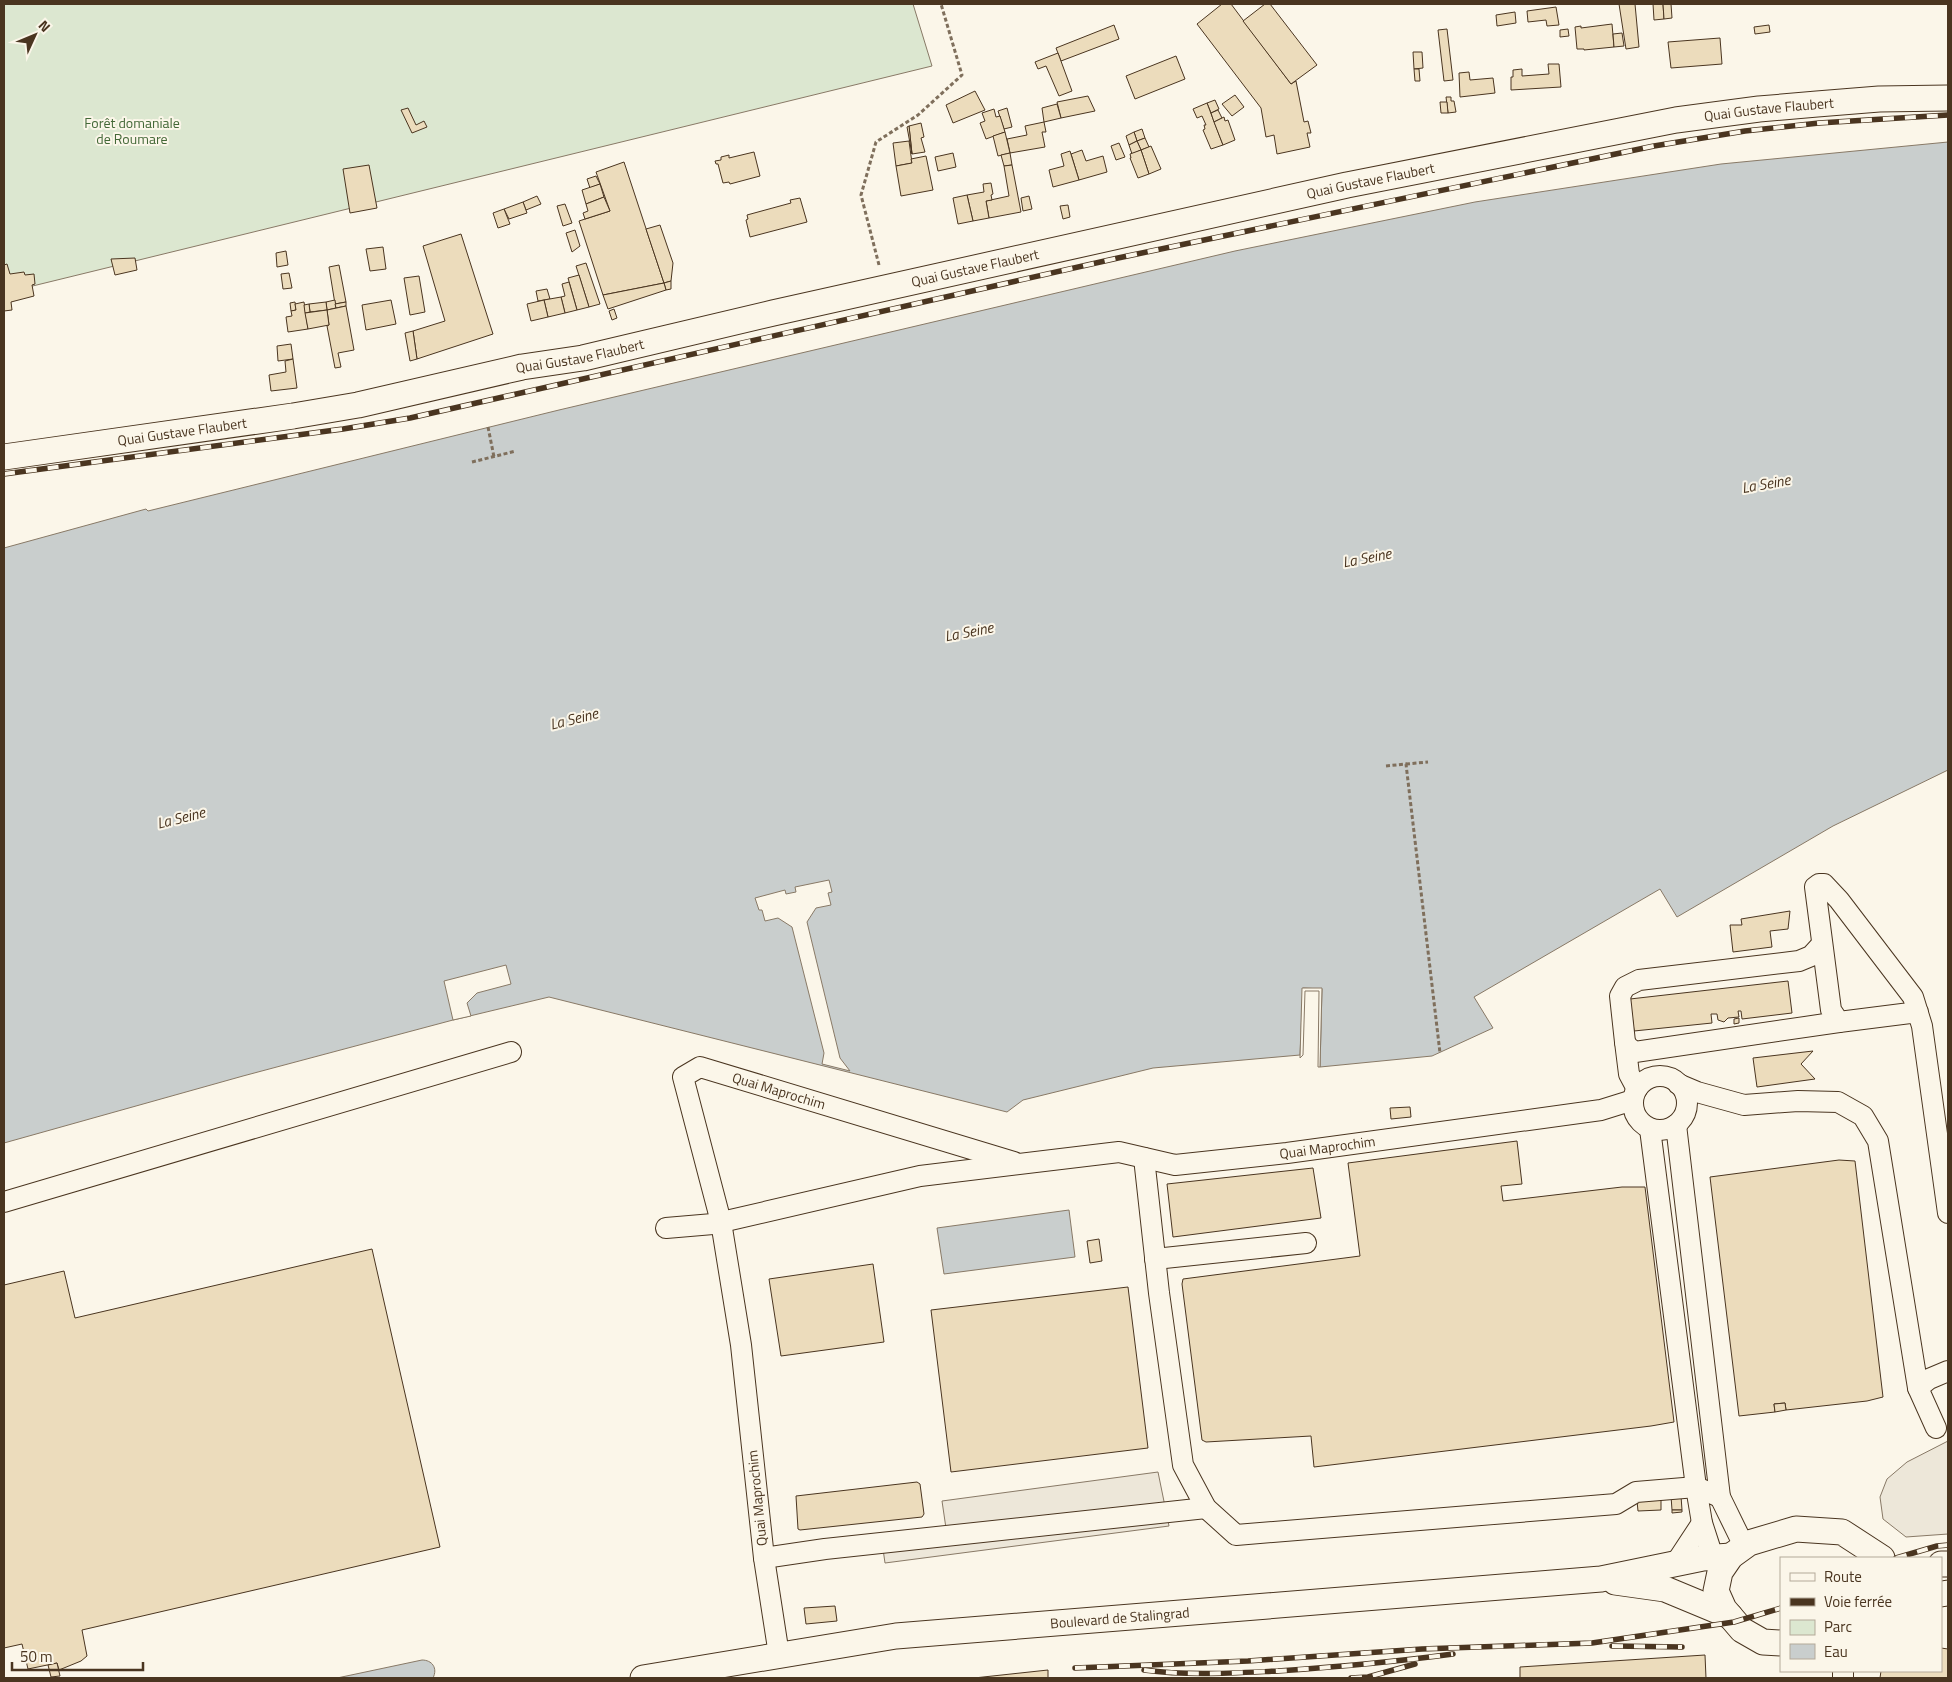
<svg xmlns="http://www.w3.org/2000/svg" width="1952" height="1682" font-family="'Titillium Web',sans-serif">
<rect width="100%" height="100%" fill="#fbf6e9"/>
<path fill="#dce7d0" stroke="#887966" d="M4,4H913L932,66L4,293Z"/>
<g fill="#ede7d9" stroke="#887966">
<path d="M1948,1441V1534L1906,1537L1883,1519L1880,1497L1887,1479L1907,1462Z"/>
<path d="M1158,1472L1169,1526L885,1563L882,1542L947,1535L942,1501Z"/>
</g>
<g fill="#c9cecd" stroke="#887966">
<path d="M1948,142V770L1833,826L1677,917L1660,889L1474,997L1493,1028L1432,1056L1320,1067L1322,989L1303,988L1300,1055L1153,1068L1023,1100L1007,1112L549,997L453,1020L243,1076L4,1143V548L146,509L148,511L559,410L1235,251L1475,202L1721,164Z"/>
<path d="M1069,1210L1075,1257L944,1274L937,1228Z"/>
<path d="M422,1660C432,1660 438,1668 433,1678H337Z"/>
</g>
<g fill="#fbf6e9" stroke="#887966">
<path d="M829,880L832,892L828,893L831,905L816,908L807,922L840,1058L850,1071L822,1064L824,1053L792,927L778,918L765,921L762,910H759L755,898L785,890L786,894L796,892L795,887Z"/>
<path d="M506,965L511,984L477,993L467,1003L471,1016L453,1020L444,981Z"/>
<path d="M1302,988H1322L1320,1067H1318L1319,991H1305L1303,1055L1300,1058Z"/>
</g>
<g fill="#ecdcbc" stroke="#4a3520">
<path d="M1222,4H1231L1291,84L1296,81L1304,122L1308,121L1311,133H1307L1310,147L1277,154L1274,135L1266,137L1261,108L1197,24Z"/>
<path d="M1265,4H1270L1317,65L1291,84L1243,21Z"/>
<path d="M1619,4H1635L1639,47L1626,49Z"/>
<path d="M1653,4H1663L1664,19L1654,20Z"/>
<path d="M1663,4H1671L1672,18L1664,19Z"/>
<path d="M1556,7L1559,25L1547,26L1546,20L1528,22L1527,11Z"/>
<path d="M1515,12L1516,23L1497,26L1496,15Z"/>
<path d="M1612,24L1614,47L1584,50V49H1577L1575,27L1581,26V28Z"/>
<path d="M1114,25L1119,39L1061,61L1056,48Z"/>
<path d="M1769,25L1770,32L1755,34L1754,27Z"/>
<path d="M1447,29L1453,80L1444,81L1438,30Z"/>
<path d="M1568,29L1569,36L1560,37V30Z"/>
<path d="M1622,33L1624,46L1614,47L1613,34Z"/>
<path d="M1720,38L1722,64L1671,68L1668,42Z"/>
<path d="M1413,52H1422L1423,68L1414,69Z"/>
<path d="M1058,53L1072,91L1059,96L1046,66L1038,69L1035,62Z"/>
<path d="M1176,56L1185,79L1135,99L1126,76Z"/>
<path d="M1548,64H1559L1561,87L1511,90V77H1513V70L1522,69V76L1549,74Z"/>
<path d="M1414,69H1419L1420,81H1415Z"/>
<path d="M1469,72L1470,80L1493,78L1495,93L1460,97L1459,73Z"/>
<path d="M975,91L985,110L953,123L946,105Z"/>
<path d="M1235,95L1244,107L1232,116L1222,104Z"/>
<path d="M1088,96L1095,111L1061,118L1057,102Z"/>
<path d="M1446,97H1451V101H1454L1456,112L1448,113Z"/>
<path d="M1215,100L1219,109L1211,113L1207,103Z"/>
<path d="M1440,102H1447L1448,113H1441Z"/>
<path d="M1207,103L1223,145L1211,149L1203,130L1205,129L1204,125H1206L1202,116L1197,118L1193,109Z"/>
<path d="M1057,104L1061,118L1044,122L1042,108Z"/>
<path d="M408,108L416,125L424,121L427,127L412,133L401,110Z"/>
<path d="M1007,108L1012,127L1004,129L998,111Z"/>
<path d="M994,109L996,117L1000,116L1005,132L986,139L980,123L985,121L982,113Z"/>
<path d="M1218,110L1222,118L1214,122L1211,113Z"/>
<path d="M1224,117L1225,121L1228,120L1235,140L1223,145L1214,122Z"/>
<path d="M1044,122L1046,132H1042L1045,147L1010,153L1007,139L1027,135L1025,126Z"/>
<path d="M921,123L924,137L921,138L925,152L912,154L909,126Z"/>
<path d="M909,126L912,154L907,127Z"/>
<path d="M1142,129L1145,138L1137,141L1134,132Z"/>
<path d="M1005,132L1010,153L998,156L993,136Z"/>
<path d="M1134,132L1137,141L1129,145L1126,136Z"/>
<path d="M1145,138L1149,147L1141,150L1137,141Z"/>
<path d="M909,141L912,163L896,166L893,143Z"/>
<path d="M1137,141L1141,150L1132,154L1129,145Z"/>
<path d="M1119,143L1125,157L1116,160L1111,146Z"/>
<path d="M1151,146L1161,169L1149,174L1141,150Z"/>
<path d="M1082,150L1086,161L1103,156L1107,172L1079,180L1071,154Z"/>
<path d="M1141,150L1149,174L1138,178L1130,158H1131L1130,154Z"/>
<path d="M1070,151L1079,180L1053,187L1049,170L1064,166L1061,154Z"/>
<path d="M754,152L760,176L730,184L729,182L723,183L718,164H716L715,161L721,160V157L729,155V158Z"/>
<path d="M953,153L956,167L938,171L935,157Z"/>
<path d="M1010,153L1012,165L1004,166L1001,155Z"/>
<path d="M926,156L933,190L901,196L896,166L912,163L911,159Z"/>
<path d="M624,162L664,283L603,295L579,221L610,211L596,172Z"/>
<path d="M369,165L377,208L350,213L343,169Z"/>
<path d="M1012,165L1021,212L989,218L986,201L1009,196L1004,166Z"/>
<path d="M596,176L600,184L590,188L587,179Z"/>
<path d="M991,183L993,194L991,195L992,200L986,201L989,218L973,221L967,195L984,192L983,184Z"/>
<path d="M600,184L604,197L586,204L582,190Z"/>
<path d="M967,195L973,221L958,224L953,198Z"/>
<path d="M537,196L541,204L526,210L523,202Z"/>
<path d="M1029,196L1032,209L1023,211L1021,198Z"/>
<path d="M604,197L610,211L585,219L583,213L588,211L586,204Z"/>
<path d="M800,198L807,222L750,237L746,220L748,219L747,215L791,203L790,200Z"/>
<path d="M523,202L527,213L509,219L504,209Z"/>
<path d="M565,204L572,223L563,226L557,206Z"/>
<path d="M1068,205L1070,217L1063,219L1060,206Z"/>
<path d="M504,209L510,224L498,228L493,213Z"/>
<path d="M660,225L673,263L671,281L664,283L646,229Z"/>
<path d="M575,230L580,246L572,252L566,233Z"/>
<path d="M461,234L493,334L417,359L413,331L445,321L423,246Z"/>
<path d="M383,247L386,269L370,271L366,249Z"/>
<path d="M286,251L288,265L277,267L276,253Z"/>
<path d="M135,258L137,270L115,275L111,259Z"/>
<path d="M586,263L600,304L589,307L576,266Z"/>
<path d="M7,264L10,274L24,272L25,275L34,274L35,284L32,285L34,296L11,302L12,310L4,311V265Z"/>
<path d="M339,265L346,302L335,304L329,267Z"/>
<path d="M289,273L292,288L283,289L281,274Z"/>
<path d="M579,275L589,307L577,310L568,278Z"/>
<path d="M419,276L425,312L410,315L404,278Z"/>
<path d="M671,281V289L666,290L664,283Z"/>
<path d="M569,282L577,310L565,313L561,297L565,296L562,284Z"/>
<path d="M664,283L666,290L608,309L603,295Z"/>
<path d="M547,289L550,299L538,301L536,291Z"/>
<path d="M561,297L565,313L548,317L544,300Z"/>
<path d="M335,300L336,308L327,310L326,302Z"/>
<path d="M391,300L396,324L366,330L362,305Z"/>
<path d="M544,300L548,317L531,321L527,304Z"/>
<path d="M295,302L296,310L291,311L290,303Z"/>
<path d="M304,302L308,329L288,332L286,317L292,316L291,311L296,310L295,304Z"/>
<path d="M326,302L327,310L310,312L309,304Z"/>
<path d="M346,302V306L336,308L335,304Z"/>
<path d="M309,304L310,312L305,313L304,305Z"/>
<path d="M346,306L354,350L338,353L341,367L335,368L327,326L329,325L327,310Z"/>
<path d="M614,309L617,318L612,320L609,311Z"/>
<path d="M327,310L329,325L308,329L305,313Z"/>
<path d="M413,331L417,359L410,361L405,333Z"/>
<path d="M291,344L293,359L278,361L277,346Z"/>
<path d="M293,359L297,388L271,391L269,375L286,372L285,361Z"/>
<path d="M1790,911L1788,929L1770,931L1772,947L1733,952L1730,925H1742L1741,919Z"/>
<path d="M1788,981L1792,1013L1742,1019L1741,1011H1738L1739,1017L1728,1018L1724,1022L1718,1020L1717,1014H1711L1712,1023L1634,1031L1630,999Z"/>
<path d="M1739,1018V1023L1734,1024V1019Z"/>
<path d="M1813,1051L1801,1064L1815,1079L1757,1087L1753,1058Z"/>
<path d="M1410,1107L1411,1117L1391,1119L1390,1108Z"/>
<path d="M1517,1141L1522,1184L1501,1186L1503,1201L1622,1187H1645L1674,1422L1651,1426L1314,1467L1311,1436L1206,1442L1202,1440L1182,1284L1183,1279L1360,1256L1348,1163Z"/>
<path d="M1839,1160L1855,1161L1883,1397L1867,1401L1786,1410L1785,1403L1774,1404L1775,1412L1739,1416L1710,1177Z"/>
<path d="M1313,1168L1321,1218L1173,1237L1167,1184Z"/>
<path d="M1099,1239L1102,1261L1090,1263L1087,1241Z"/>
<path d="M372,1249L440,1547L82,1630L87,1656L81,1661L59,1670L57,1663L28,1669L22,1644L4,1648V1285L64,1271L75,1318Z"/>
<path d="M873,1264L884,1342L781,1356L769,1279Z"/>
<path d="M1128,1287L1148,1448L951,1472L931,1310Z"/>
<path d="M1785,1403L1786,1410L1775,1412L1774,1404Z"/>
<path d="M917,1482L920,1484L924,1514L922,1517L800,1530L798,1529L796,1496Z"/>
<path d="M1671,1496H1681L1682,1510H1672Z"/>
<path d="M1661,1499V1510L1638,1511L1637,1501Z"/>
<path d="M1672,1510H1682V1512L1672,1513Z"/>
<path d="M835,1606L837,1621L806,1624L804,1608Z"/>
<path d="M1941,1648L1948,1649V1678H1880L1881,1671H1941Z"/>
<path d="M1705,1655L1706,1678H1520V1667Z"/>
<path d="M57,1663L60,1676L51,1677L48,1665Z"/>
<path d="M1048,1670V1678H974Z"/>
</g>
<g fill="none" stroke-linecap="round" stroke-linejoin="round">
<g stroke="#4a3520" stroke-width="22">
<g id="minor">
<path d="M1822,944L1811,956L1799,961L1639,980L1625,987L1620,996L1625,1042L1628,1047L1635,1052L1839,1022"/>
<path d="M1918,1012L1839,1022L1831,1010L1815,887L1819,884H1824L1839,900L1913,997L1922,1026L1948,1213"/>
<path d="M1625,1042L1629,1074L1637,1089"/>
<circle cx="1660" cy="1103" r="27"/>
<path d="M1678,1084L1697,1092L1744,1105L1798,1101L1838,1102L1863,1116L1878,1141L1918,1388"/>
<path d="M1676,1125L1720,1497L1744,1546"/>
<path d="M1650,1129L1696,1487L1702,1523L1713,1557"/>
<path d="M1144,1158L1159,1293L1183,1465L1206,1508L1236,1535L1616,1504L1636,1492L1696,1487L1720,1497"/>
<path d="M4,1202L511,1052"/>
<path id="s1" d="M666,1228L713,1224L920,1176L1119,1152L1175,1165L1287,1153L1601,1110L1633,1100"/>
<path d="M1155,1259L1306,1243"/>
<path d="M1936,1428L1918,1388L1929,1379L1948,1371"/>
<path d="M764,1558L825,1549L1206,1508"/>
<path d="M1675,1564L1702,1523"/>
<path id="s2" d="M779,1655L764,1558L741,1345L721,1222L683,1077L700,1067L1014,1162"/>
<path d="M1843,1671V1678"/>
</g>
</g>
<g stroke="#4a3520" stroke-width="27">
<g id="major">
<path id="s3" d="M4,457L293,416L358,405L522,367L583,358L773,313L1347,185L1676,120L1759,109L1817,104L1879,99L1948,98"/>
<path d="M1941,1564H1948"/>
<path d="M1615,1582L1665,1589L1730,1616"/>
<path d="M1941,1594L1948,1593"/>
<path d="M1781,1643L1763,1642L1742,1630L1724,1609L1716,1591L1720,1572L1731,1556L1749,1543L1796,1529L1842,1532L1882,1558"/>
<path id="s4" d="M643,1678L896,1636L1601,1579L1703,1558L1731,1556"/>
</g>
</g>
<g stroke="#7f6f5c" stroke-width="3" stroke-dasharray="4 2.5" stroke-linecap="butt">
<path d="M879,265L861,195L876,142L918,115L962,75L941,4"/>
<path d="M488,427L494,457"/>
<path d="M472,462L516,451"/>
<path d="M1406,764L1428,762"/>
<path d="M1386,766L1406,764L1440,1053"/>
</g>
<use href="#minor" stroke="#fbf6e9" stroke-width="20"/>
<use href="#major" stroke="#fbf6e9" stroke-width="25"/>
<g stroke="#4a3520" stroke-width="5.5">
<g id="rail">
<path d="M4,474L343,429L410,418L1118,258L1654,146L1745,131L1819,123L1948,115"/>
<path d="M1896,1558L1937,1546L1948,1545"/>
<path d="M1612,1646L1682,1647"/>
<path d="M1075,1668L1248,1661L1422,1649L1592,1643L1734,1622L1781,1608"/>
<path d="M1144,1670C1188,1676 1233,1673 1278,1671C1336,1667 1394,1662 1453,1654"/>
<path d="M1351,1678L1368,1677L1415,1664"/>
</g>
</g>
<use href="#rail" stroke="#fbf6e9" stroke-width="4" stroke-dasharray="11" stroke-linecap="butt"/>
</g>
<g text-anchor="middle" stroke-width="4" stroke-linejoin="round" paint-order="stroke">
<g font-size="14" fill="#4a3520" stroke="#fbf6e9">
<text dy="5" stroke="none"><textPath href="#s3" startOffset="1800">Quai Gustave Flaubert</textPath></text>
<text dy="5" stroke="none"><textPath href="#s3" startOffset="1395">Quai Gustave Flaubert</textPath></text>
<text dy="5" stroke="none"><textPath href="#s3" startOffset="990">Quai Gustave Flaubert</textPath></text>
<text dy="5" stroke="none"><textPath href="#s3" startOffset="585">Quai Gustave Flaubert</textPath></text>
<text dy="5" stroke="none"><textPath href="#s3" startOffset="180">Quai Gustave Flaubert</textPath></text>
<text dy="5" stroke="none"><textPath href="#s2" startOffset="689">Quai Maprochim</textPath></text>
<text dy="5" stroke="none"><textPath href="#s1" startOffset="671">Quai Maprochim</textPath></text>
<text transform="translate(757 1498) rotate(-96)" y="5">Quai Maprochim</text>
<text dy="5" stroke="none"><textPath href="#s4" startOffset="481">Boulevard de Stalingrad</textPath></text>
</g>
<g font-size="14" fill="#436837" stroke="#fbf6e9">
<text x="132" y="128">Forêt domaniale<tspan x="132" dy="16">de Roumare</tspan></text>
</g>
<g font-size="15" font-style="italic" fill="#4a3520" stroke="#fbf6e9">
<text transform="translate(1766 484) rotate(-10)" y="5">La Seine</text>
<text transform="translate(1367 558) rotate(-11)" y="5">La Seine</text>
<text transform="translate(969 632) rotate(-11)" y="5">La Seine</text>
<text transform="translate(574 719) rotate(-14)" y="5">La Seine</text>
<text transform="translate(181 818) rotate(-14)" y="5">La Seine</text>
</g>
</g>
<rect width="1952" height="1682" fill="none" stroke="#4a3520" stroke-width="10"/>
<rect x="1780" y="1557" width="162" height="115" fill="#fbf6e9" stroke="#b4a999"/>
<rect x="1790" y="1573" width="25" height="8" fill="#fbf6e9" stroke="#b4a999"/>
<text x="1824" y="1582" font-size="15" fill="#4a3520">Route</text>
<rect x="1790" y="1598" width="25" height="8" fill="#4a3520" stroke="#b4a999"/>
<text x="1824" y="1607" font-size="15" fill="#4a3520">Voie ferrée</text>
<rect x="1790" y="1620" width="25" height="15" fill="#dce7d0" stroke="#b4a999"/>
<text x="1824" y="1632" font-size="15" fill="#4a3520">Parc</text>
<rect x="1790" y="1644" width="25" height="15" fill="#c9cecd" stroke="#b4a999"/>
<text x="1824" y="1657" font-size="15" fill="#4a3520">Eau</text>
<g transform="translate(35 35) rotate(46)" stroke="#fbf6e9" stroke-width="4" paint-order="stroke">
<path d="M0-4L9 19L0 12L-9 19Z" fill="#4a3520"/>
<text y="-8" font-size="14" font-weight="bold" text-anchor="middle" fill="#4a3520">N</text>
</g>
<path d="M12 1662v8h131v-8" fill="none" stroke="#4a3520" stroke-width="2.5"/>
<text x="20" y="1662" font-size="15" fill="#4a3520" stroke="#fbf6e9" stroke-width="4" paint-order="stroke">50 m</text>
</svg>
